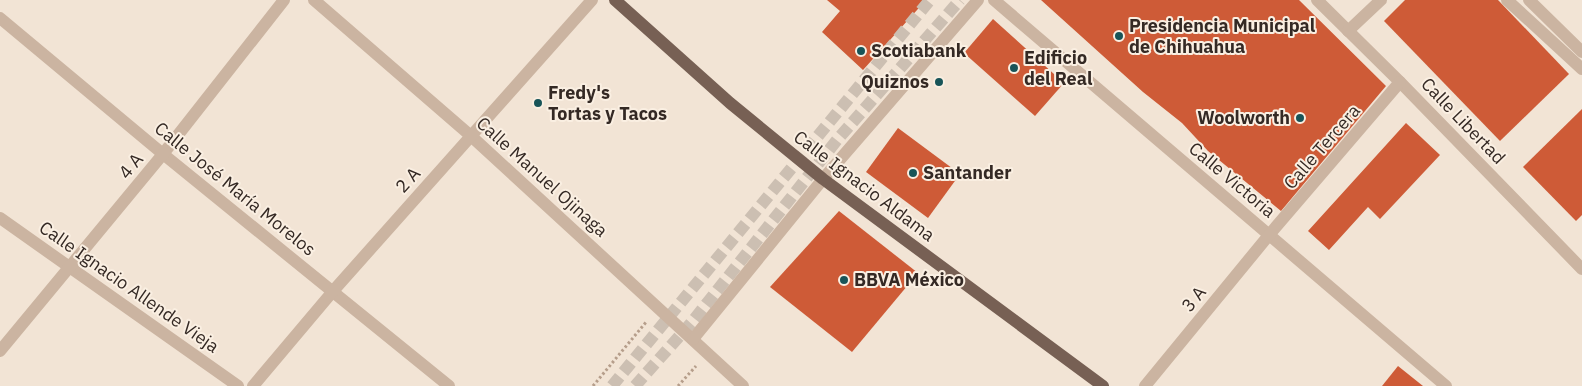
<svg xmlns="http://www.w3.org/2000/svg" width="1582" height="386" font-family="'IBM Plex Sans',sans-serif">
<rect width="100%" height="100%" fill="#f2e4d5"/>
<g fill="#ce5b37">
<path d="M827,0H926L863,70L822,32L840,11Z"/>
<path d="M1041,0H1299L1386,86L1281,211L1208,151L1182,123L1143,92Z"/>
<path d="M1405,0H1498L1569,74L1500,141L1384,21Z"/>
<path d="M993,19L1064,83L1035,116L964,53Z"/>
<path d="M1582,109V215L1576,221L1523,167Z"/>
<path d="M1406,123L1440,155L1380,219L1368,207L1329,250L1308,231Z"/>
<path d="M898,128L960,174L928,218L866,172Z"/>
<path d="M839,211L918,273L852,352L770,287Z"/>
<path d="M1398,366L1423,386H1382Z"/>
</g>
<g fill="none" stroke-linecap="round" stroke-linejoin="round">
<path stroke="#ccbfb2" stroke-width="12" stroke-dasharray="12 6" stroke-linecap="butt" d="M612,386L930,0"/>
<path stroke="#ccbfb2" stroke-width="12" stroke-dasharray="12 6" stroke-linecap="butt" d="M635,386L692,322L837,140L960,0"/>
<g stroke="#b69e8b" stroke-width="3" stroke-dasharray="2.5 2.5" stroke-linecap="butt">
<path d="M593,386L647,321"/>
<path d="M678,386L696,366"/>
</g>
<g stroke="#cbb4a1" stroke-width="12">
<path d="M314,0L471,136L743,386"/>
<path d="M994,0L1446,386"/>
<path d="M1317,0L1400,82L1582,269"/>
<path d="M1507,0L1582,69"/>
<path d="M1529,0L1582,52"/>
<path d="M0,18L163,154L449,386"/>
<path d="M1348,31L1381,0"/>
<path d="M0,218L238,386"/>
<path d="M693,339L823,179L978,0"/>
<path d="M0,351L163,154L284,0"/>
<path d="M253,386L334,290L592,0"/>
<path d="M1145,386L1269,235L1400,82"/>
</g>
<path stroke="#776054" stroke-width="12" d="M615,0L730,103L823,179L1103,386"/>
</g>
<g fill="#185458" stroke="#faefe2" stroke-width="2">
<circle cx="1119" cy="36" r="5"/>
<circle cx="861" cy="51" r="5"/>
<circle cx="1014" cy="68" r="5"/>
<circle cx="939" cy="82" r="5"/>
<circle cx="538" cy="103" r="5"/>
<circle cx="1300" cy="118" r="5"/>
<circle cx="913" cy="173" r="5"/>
<circle cx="844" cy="280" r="5"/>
</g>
<g text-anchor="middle" stroke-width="4" stroke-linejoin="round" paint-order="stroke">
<g font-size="18" font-weight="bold" fill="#342924" stroke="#faefe2" text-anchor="start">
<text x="1129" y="32">Presidencia Municipal<tspan x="1129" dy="21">de Chihuahua</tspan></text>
<text x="871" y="57">Scotiabank</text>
<text x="1024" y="64">Edificio<tspan x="1024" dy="21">del Real</tspan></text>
<text x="929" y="88" text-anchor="end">Quiznos</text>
<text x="548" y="99">Fredy's<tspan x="548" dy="21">Tortas y Tacos</tspan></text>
<text x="1290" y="124" text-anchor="end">Woolworth</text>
<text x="923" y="179">Santander</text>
<text x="854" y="286">BBVA México</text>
</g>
<g font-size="18" fill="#342924" stroke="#faefe2">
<text transform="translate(1463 121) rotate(46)" y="6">Calle Libertad</text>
<text transform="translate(1322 147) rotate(-49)" y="6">Calle Tercera</text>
<text transform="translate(131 166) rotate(-50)" y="6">4 A</text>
<text transform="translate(542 177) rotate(42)" y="6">Calle Manuel Ojinaga</text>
<text transform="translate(408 180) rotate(-48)" y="6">2 A</text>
<text transform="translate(1232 180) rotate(40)" y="6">Calle Victoria</text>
<text transform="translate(864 186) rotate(37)" y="6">Calle Ignacio Aldama</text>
<text transform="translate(235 189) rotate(39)" y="6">Calle José María Morelos</text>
<text transform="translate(129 287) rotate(35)" y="6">Calle Ignacio Allende Vieja</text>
<text transform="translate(1194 299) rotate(-51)" y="6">3 A</text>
</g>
</g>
</svg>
